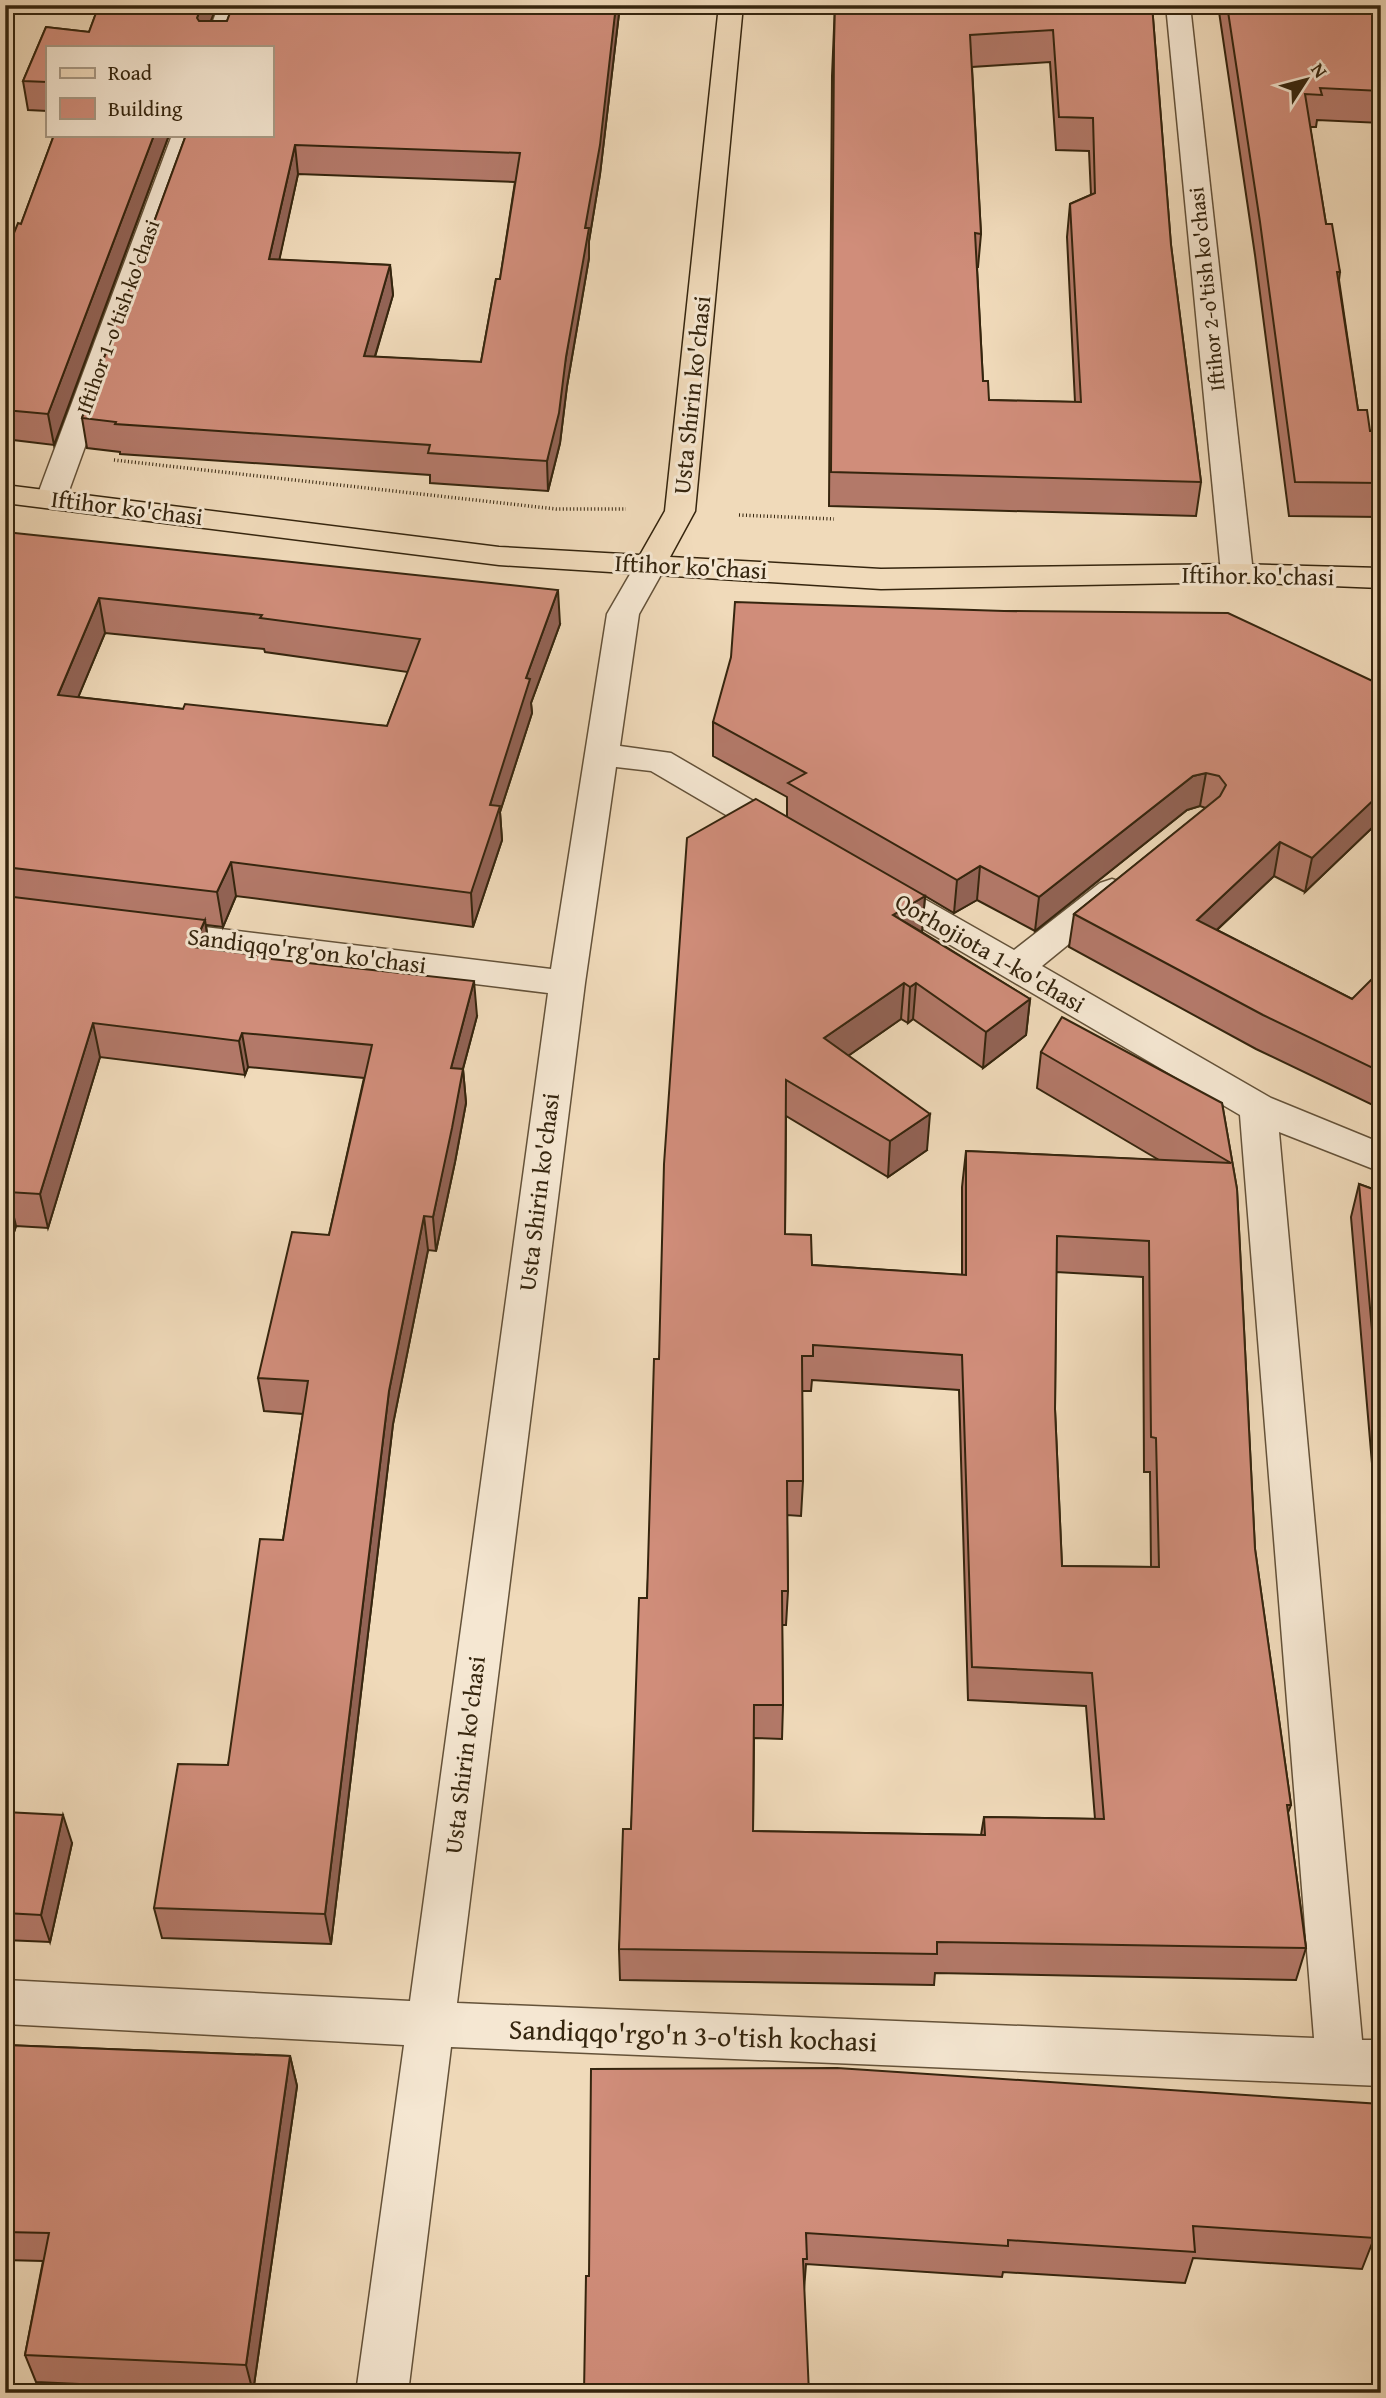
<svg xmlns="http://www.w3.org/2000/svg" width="1386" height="2398" font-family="'Gentium Book Plus',serif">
<rect width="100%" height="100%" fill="#f0daba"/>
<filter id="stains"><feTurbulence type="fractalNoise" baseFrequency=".00286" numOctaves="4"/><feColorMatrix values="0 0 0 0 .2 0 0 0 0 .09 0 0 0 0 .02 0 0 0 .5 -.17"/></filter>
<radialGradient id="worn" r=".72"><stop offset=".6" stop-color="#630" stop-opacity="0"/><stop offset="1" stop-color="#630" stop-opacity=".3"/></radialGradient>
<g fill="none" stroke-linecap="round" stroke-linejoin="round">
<g stroke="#645239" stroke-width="3">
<g id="minor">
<path d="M219,5H244L229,47H203Z"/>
<path d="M1166,5H1190L1253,573L1248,580L1237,582L1226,580L1221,573Z"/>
<path d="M172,135H198L66,499L62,505L51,508L40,505L36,499Z"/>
<path d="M651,555L662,557L667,564L639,614L620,746L671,753L796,826L801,834L796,842L784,845L772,842L651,771L616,767L585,983L457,2003L1314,2038L1240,1115L867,896L862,888L867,880L879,876L891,880L1014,950L1100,883L1112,879L1124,883L1129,891L1124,899L1042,966L1271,1098L1381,1143V1172L1279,1132L1362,2040H1381V2086L451,2047L408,2393H356L404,2045L5,2024V1980L410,2001L548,993L155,945L142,942L137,933L142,924L155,921L551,969L607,614L640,557Z"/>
</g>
</g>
<g stroke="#35250e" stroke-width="3">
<path id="major" d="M719,5H743L695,511L670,557L881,569L1237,564L1381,568V588L1237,582L881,589L499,565L5,503V485L499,547L640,555L665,511Z"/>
</g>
<g stroke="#35250e" stroke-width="3.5" stroke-dasharray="1 2.5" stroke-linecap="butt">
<path d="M114,460L556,509H626"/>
<path d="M739,515L834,519"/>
</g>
<use href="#minor" fill="#f5e7d2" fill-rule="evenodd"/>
<use href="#major" fill="#f0daba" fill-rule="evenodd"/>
</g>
<g fill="#b37969" stroke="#35250e" stroke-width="2" fill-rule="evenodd">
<path d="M99,5H217L210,21H227L233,5H620L600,174L589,241V258L567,386L560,443L548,491L430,483V475L120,454V452L87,448L82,418L186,135H271V47H47V111L28,110L23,81L46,27L89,32ZM298,174L515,182L500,279H496L481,362L375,357L393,295L390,265L279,260Z"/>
<path d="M835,5H1152L1171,245L1201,482L1196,516L829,506L832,76ZM1050,62L1056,150L1089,151L1091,195L1070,204L1067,237L1075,402L989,400L983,381L977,267H978L981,234L972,67Z"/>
<path d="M1218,5H1381V123L1317,120L1316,127H1310L1326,224L1340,272L1339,280L1358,410L1370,431H1381V517L1289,516L1255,255Z"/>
<path d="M54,135H169L54,445L5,439V255L21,224Z"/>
<path d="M5,532L560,624L531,703L532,713L500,812L502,840L473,927L236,896L223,927L206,925L209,949L273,959L477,1016L463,1069L466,1103L455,1162L436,1251L428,1250L393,1424L331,1944L162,1938L154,1908L228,1765L283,1540L303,1414L264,1411L258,1378L329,1235L364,1078L248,1067L245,1075L100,1057L48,1228L16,1226L5,1260ZM105,633L264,649L265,652L408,672L387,726L183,709L78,697Z"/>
<path d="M1381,685V811L1376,816L1374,826L1305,892L1274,876L1217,930L1352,999L1381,985V1109L1256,1049L1069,947L1074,914L1206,808L1200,806L1187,810L1035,931L977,900L954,913L925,896L922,932L1030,999L1026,1035L983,1068L913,1019L908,1023L901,1019L848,1056L927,1150L888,1177L786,1116L785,1234L812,1265L962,1275V1187L966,1151L1159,1160L1037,1088L1041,1052L1222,1103L1237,1189L1255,1549L1291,1805L1288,1813L1306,1948L1296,1980L935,1973L934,1985L620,1980L619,1949L631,1829L647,1598L659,1359L787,817V797L713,756V722ZM1056,1272L1143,1277L1144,1472H1150L1151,1567L1062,1566L1055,1409ZM812,1380L959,1390L968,1700L1086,1706L1095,1819L984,1817L981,1835L753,1831L754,1738L782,1739L783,1705L782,1625H786L788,1591L787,1515L801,1516L803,1481L802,1391H811Z"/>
<path d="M1359,1184L1381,1192V1553L1374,1487L1351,1217Z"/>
<path d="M5,1812L72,1843L50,1942L5,1940Z"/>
<path d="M5,2045L290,2056L297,2086L253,2392L36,2382L25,2355L43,2261L5,2260Z"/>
<path d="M1381,2104V2241H1373L1362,2269L1193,2258L1185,2283L1003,2272L1002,2277L806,2264L804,2290L589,2276Z"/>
</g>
<g fill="#926355" stroke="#35250e" stroke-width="2">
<path d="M202,5H217L201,46L197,18Z"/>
<path d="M616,5H620L600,174L589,241V258L567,386L560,443L548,491L547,461L566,357L585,228Z"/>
<path d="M154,135H169L54,445L48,414Z"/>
<path d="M295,145L298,174L273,289L269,259Z"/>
<path d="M390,265L393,295L366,386L364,356Z"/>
<path d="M558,590L560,624L531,703L532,713L500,812L502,840L473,927L471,893L490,805L526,678Z"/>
<path d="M99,598L105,633L65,729L58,695Z"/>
<path d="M1206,773L1200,806L1187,810L1035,931L1039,897L1193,776Z"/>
<path d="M1381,785V811L1376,816L1374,826L1305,892L1312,858Z"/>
<path d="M1280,842L1274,876L1192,953L1197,920Z"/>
<path d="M231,862L236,896L223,927L217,892Z"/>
<path d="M980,866L977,900L954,913L957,880Z"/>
<path d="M925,896L922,932L893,915Z"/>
<path d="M205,920L210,955L193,947Z"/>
<path d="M474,981L477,1016L454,1102L451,1068Z"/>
<path d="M904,983L901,1019L822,1074L824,1038Z"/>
<path d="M916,983L913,1019L908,1023L910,987Z"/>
<path d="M1030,999L1026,1035L983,1068L986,1032Z"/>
<path d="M93,1023L100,1057L48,1228L40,1194Z"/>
<path d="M242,1033L248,1067L245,1075L239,1041Z"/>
<path d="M463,1069L466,1103L455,1162L436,1251L433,1217Z"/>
<path d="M930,1114L927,1150L888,1177L890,1141Z"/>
<path d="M8,1192L16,1226L5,1260V1199Z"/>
<path d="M424,1216L428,1250L393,1424L331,1944L325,1914L389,1391Z"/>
<path d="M63,1815L72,1843L50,1942L41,1915Z"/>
<path d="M290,2056L297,2086L253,2392L246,2365Z"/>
</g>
<g fill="#d08d7a" stroke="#35250e" stroke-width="2" fill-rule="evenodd">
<path d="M99,5H202L197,18L199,21H227L233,5H616L600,145L585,228H589L566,357L559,413L547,461L428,453L430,445L115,424L116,422L82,418L186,135H271V47H47V82L23,81L46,27L89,32ZM295,145L520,153L500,279H496L481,362L364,356L390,265L269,259Z"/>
<path d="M835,5H1152L1171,245L1201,482L831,472L834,44ZM1053,30L1059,117L1093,118L1095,193L1070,204L1081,402L989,400L988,381H983L975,233L981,234L970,35Z"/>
<path d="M1227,5H1381V91L1320,88L1322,95L1305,94L1326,224H1332L1340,272H1337L1358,410H1367L1370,431H1381V483L1295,482L1260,222Z"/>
<path d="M54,135H154L48,414L5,410V255L18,223L21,224Z"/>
<path d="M5,532L558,590L526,678L530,679L490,805L500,806L471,893L231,862L217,892L5,867ZM99,598L262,615L260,618L420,639L387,726L185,704L183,709L58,695Z"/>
<path d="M735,602L1004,611L1228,613L1381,685V785L1375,790L1381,793L1312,858L1280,842L1197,920L1352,999L1371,980L1381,985V1072L1263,1015L1074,914L1220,796L1226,785L1219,776L1206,773L1193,776L1039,897L980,866L957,880L788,783L806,773L713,722L731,657Z"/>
<path d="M756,799L925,896L893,915L1030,999L986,1032L916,983L910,987L904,983L824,1038L930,1114L890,1141L786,1080L785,1234L811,1235L812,1265L966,1275V1151L1231,1163L1041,1052L1062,1017L1222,1103L1237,1189L1255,1549L1291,1805H1287L1306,1948L937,1942V1954L619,1949L623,1829H631L639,1598H647L654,1359H659L664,1164L687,838ZM1057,1236L1149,1241L1151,1437L1156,1438L1159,1567L1062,1566L1055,1409ZM813,1345L962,1355L972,1667L1092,1673L1104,1819L984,1817L985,1835L753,1831L754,1705H783L782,1591H788L787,1481H803L802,1356H813Z"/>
<path d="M5,896L205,920L193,947L272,957V959L474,981L451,1068L463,1069L452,1128L433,1217L424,1216L389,1391L325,1914L154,1908L178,1764L228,1765L260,1539L283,1540L308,1381L258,1378L292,1232L329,1235L372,1045L242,1033L239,1041L93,1023L40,1194L8,1192L5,1199Z"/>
<path d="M1359,1184L1381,1192V1432Z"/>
<path d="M5,1812L63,1815L41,1915L5,1913Z"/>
<path d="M5,2045L290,2056L246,2365L25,2355L49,2233L5,2232Z"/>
<path d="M837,2068L1381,2104V2209L1372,2208L1375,2238L1193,2226L1195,2252L1008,2240V2246L806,2233L807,2259H803L809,2393H584L586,2276H589L591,2069Z"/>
</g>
<g text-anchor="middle" stroke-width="6" stroke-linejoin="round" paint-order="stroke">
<g font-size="21" fill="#35250e" stroke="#f5e7d2">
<text transform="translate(1207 289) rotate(-96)" y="7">Iftihor 2-o'tish ko'chasi</text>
<text transform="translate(118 317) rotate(-70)" y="7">Iftihor 1-o'tish ko'chasi</text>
</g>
<g font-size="24" fill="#35250e" stroke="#f5e7d2">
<text transform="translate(692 395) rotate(-84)" y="8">Usta Shirin ko'chasi</text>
<text transform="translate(127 508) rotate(7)" y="8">Iftihor ko'chasi</text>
<text transform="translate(691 567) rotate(3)" y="8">Iftihor ko'chasi</text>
<text transform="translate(1258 576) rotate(1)" y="8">Iftihor ko'chasi</text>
<text transform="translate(307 951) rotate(7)" y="8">Sandiqqo'rg'on ko'chasi</text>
<text transform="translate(990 953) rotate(30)" y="8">Qorhojiota 1-ko'chasi</text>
<text transform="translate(539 1192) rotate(-83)" y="8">Usta Shirin ko'chasi</text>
<text transform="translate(465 1755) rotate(-83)" y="8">Usta Shirin ko'chasi</text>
</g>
<g font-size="28" fill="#35250e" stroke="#f5e7d2">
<text transform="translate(693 2035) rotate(2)" y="10">Sandiqqo'rgo'n 3-o'tish kochasi</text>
</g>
</g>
<rect width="1386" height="2398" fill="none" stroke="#f0daba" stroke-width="28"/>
<rect x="7" y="7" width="1372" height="2384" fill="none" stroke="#35250e" stroke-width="3.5"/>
<rect x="14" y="14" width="1358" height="2370" fill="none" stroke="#35250e" stroke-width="2"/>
<rect x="46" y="46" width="228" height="91" fill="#f5e7d2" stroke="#a89984" stroke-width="2"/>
<rect x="60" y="68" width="35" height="10" fill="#f0daba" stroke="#a89984" stroke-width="2"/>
<text x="108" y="80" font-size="21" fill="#35250e">Road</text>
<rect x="60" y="98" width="35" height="21" fill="#d08d7a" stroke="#a89984" stroke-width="2"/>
<text x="108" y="116" font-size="21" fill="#35250e">Building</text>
<g transform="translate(1306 80) rotate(54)" stroke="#f5e7d2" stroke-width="5" paint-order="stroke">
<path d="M0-5L12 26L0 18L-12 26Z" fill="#35250e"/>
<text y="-10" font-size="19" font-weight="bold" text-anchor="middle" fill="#35250e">N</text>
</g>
<rect width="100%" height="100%" filter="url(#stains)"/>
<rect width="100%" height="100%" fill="url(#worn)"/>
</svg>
